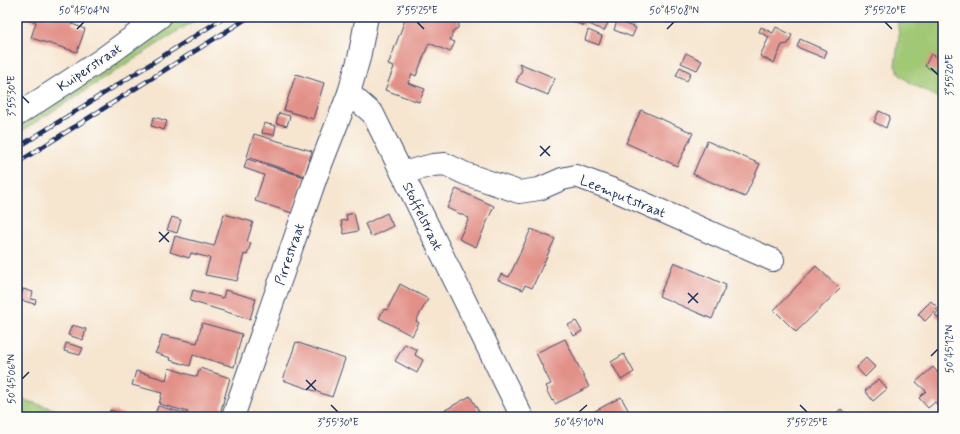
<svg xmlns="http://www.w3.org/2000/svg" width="960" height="434" font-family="Mynerve,sans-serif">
<rect width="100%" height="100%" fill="#fdfcf7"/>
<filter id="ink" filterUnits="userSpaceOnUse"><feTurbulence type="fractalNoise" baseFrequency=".025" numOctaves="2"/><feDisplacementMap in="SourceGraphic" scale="8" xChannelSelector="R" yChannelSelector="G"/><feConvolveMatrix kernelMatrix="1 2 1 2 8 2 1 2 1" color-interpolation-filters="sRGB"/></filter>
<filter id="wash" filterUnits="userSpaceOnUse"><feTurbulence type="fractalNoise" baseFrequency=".012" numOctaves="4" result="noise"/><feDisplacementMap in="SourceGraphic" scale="16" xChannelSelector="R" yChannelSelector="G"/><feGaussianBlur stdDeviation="0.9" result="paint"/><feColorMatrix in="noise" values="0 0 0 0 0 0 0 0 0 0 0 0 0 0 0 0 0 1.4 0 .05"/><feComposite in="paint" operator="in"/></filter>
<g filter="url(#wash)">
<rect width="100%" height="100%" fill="#f6e5cf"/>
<g fill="#a1c874" stroke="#5e7c69">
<path d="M174,17H200L17,134V122L124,53Z"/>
<path d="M897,17H943V101L930,93L912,84L900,75L895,65L899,36Z"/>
<path d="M17,398L77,416V417H17Z"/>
</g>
<g id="blocks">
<g fill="#e29188">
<path d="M21,17H69L74,19L72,24L85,29L77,52L31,38L36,22Z"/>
<path d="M406,17H451L458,19L459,24L458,28L454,30L450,40L455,42L450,52L429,43L416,76L412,74L408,83L425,89L419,102L385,90L394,67L388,65Z"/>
<path d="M523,17H540L537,23Z"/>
<path d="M571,17H607L610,19L604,31L585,22L584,26L570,20Z"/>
<path d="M617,21L636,28L632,37L614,30Z"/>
<path d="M761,27L773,33L776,27L792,35L788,44L782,45L774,63L760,56L769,37L759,32Z"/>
<path d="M588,30L602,36L599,45L585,40Z"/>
<path d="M800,39L827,51L824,58L797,47Z"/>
<path d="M686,53L702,61L697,70L681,63Z"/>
<path d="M931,54L943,61V63L938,73L925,66Z"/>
<path d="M519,63L555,78L548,95L516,82L522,70Z"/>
<path d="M680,67L691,73L687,81L676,76Z"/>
<path d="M296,74L324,83L313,119L284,110Z"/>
<path d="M641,110L693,133L677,166L626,143Z"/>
<path d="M879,111L890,116L886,128L874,122Z"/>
<path d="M279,113L290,116L287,126L276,123Z"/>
<path d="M154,117L167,121L164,130L151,126Z"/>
<path d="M264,123L276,126L274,135L262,133Z"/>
<path d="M254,134L312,151L305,176L247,157Z"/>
<path d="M707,141L760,164L745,197L693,174Z"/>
<path d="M247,159L305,177L292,213L255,201L264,175L244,168Z"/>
<path d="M456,189L494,206L476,247L459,239L469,218L447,208Z"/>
<path d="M354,213L358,231L344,234L341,221L347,220L346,215Z"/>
<path d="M387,213L393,226L371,237L365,224Z"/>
<path d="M224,214L253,222L247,242L251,243L247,255L244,254L237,281L205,275L210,258L191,253L189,258L170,252L175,236L214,246Z"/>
<path d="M172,217L181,220L177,233L167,230Z"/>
<path d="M531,229L555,239L532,288L525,285L523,290L498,280L501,274L509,277Z"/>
<path d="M674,262L726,285L712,319L659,296Z"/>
<path d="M816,266L840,289L796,332L774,310Z"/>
<path d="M400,284L428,299L416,321L419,323L412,336L379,318L384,309L387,310Z"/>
<path d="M23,289L33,292L31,299L36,300L35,304L20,300Z"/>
<path d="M193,290L223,298L225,290L256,299L250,319L190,301Z"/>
<path d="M931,301L938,308L925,321L918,314Z"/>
<path d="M943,305V321L935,315Z"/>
<path d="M576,321L582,331L574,336L568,325Z"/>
<path d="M202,323L242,334L234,367L193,355L190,366L170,360L171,358L155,353L159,346L162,335L197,343Z"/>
<path d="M72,325L86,329L83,340L68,335Z"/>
<path d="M565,339L589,387L555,404L553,400L552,401L547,391L548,390L546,386L551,384L536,353Z"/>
<path d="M296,342L345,359L332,397L283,380Z"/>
<path d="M66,343L83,348L80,355L64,351Z"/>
<path d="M405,344L417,350L415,355L423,360L417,373L395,361Z"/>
<path d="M624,354L634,372L621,380L611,362Z"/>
<path d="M866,358L875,367L865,377L856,367Z"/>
<path d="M933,367L938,373L943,369V411L935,402L928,408L919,398L926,391L916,382Z"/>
<path d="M169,368L197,377L200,368L230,378L219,417H154L158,406L187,414L188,412L159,404L162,393L132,385L136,371L166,380Z"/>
<path d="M879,379L887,389L873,401L865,391Z"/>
<path d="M470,396L482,417H433Z"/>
<path d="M621,397L632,417H584Z"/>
<path d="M841,409L848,417H832Z"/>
<path d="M110,410L131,417H108Z"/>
</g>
</g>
</g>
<g filter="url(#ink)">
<use href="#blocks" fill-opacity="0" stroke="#3c4a6f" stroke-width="1"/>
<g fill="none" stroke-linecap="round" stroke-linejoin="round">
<g stroke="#3c4a6f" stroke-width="24">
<g id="minor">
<path d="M349,93L373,114L522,417"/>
<path d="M17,115L101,60L160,17"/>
<path d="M402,173L433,165L445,164L466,174L519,192L539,189L562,179L576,176L614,190L773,260"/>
<path d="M233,417L316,177L349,93L359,58L366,21L367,17"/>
</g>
</g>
<use href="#minor" stroke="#fff" stroke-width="22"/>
<g stroke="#1b2f5e" stroke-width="4.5">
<g id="rail">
<path d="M17,148L225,17"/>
<path d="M17,163L249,17"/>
</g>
</g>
<use href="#rail" stroke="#fdfcf7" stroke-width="3" stroke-dasharray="9" stroke-linecap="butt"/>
</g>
</g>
<path fill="none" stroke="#1b2f5e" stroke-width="1.5" d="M417,22L424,29M885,22L892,29M77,29L84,22M667,29L674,22M931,68L938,75M22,96L29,103M540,146L550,156M540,156L550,146M159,232L169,242M159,242L169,232M688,293L698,303M688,303L698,293M931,356L938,349M22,379L29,372M306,380L316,390M306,390L316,380M331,405L338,412M800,405L807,412M579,412L587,405"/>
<g text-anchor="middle" stroke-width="4" stroke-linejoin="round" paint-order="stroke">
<g font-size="14" fill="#1b2f5e" stroke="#fdfcf7">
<text transform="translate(89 67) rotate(-34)" y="5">Kuiperstraat</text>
<text transform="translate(623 196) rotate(22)" y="5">Leemputstraat</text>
<text transform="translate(423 216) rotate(64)" y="5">Stoffelstraat</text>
<text transform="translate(289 254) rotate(-71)" y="5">Pirrestraat</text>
</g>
</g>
<rect width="960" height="434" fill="none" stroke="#fdfcf7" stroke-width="44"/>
<rect x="22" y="22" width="916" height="390" fill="none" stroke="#1b2f5e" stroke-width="1.5"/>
<g font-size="10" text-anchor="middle" fill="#1b2f5e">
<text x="84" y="14">50°45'04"N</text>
<text x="417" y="14">3°55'25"E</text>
<text x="674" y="14">50°45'08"N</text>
<text x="885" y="14">3°55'20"E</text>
<text transform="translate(949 75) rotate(-90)" y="4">3°55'20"E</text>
<text transform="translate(11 96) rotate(-90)" y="4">3°55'30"E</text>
<text transform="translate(949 349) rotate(-90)" y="4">50°45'12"N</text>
<text transform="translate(11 379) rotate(-90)" y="4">50°45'06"N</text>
<text x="338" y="426">3°55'30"E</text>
<text x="579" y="426">50°45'10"N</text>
<text x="807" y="426">3°55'25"E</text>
</g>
</svg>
